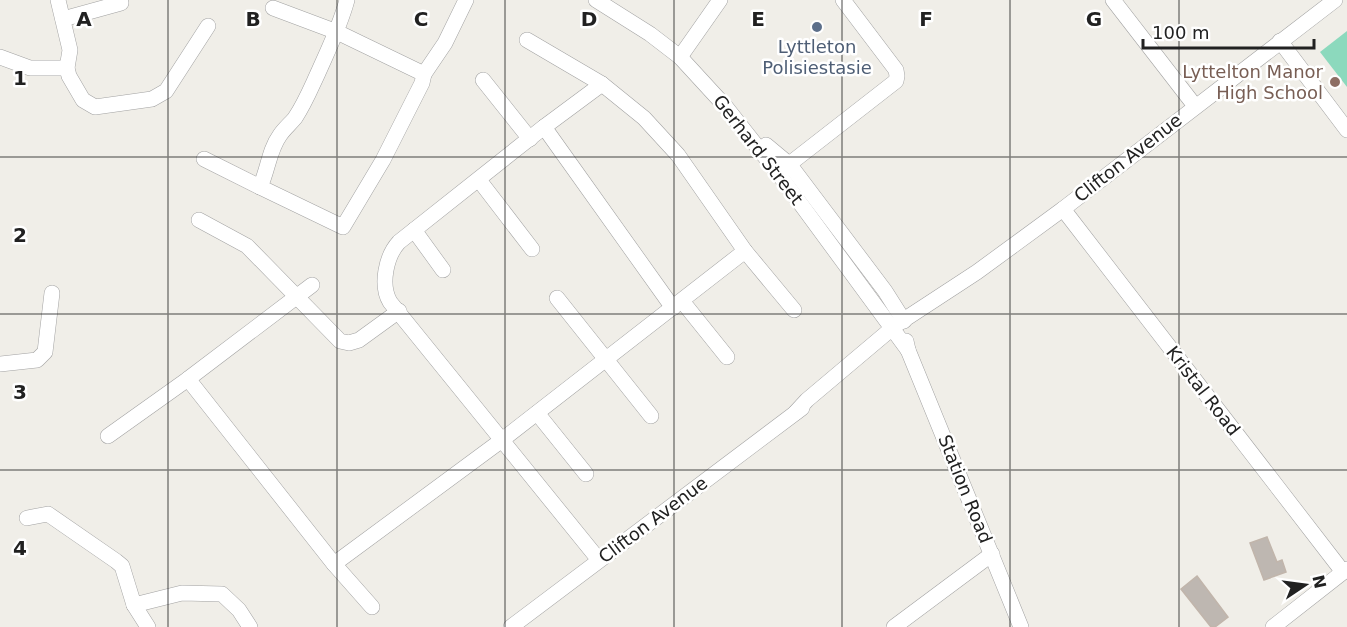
<svg xmlns="http://www.w3.org/2000/svg" width="1347" height="627" font-family="'DejaVu Sans',sans-serif">
<rect width="100%" height="100%" fill="#f0eee8"/>
<path fill="#8cd9bd" d="M1347,31V87L1320,52Z"/>
<g fill="#beb7b1" stroke="#c1b5ab" stroke-width="1.5">
<path d="M1267,537L1277,562L1282,560L1286,572L1264,580L1250,543Z"/>
<path d="M1197,576L1228,617L1215,627H1211L1181,589Z"/>
</g>
<g fill="none" stroke-linecap="round" stroke-linejoin="round">
<g stroke="#a2a2a2" stroke-width="16">
<g id="minor">
<path d="M58,0L70,50L67,68L69,76L83,100L95,107L152,99L166,91L208,26"/>
<path d="M596,0L650,34L680,57L725,106L778,173L908,350"/>
<path d="M1113,0L1195,106"/>
<path d="M273,8L337,32L424,74L422,83L383,160L343,227L260,187C268,170 269,150 280,135C284,129 290,124 295,118C305,103 311,88 318,73C329,48 340,26 347,0"/>
<path d="M63,19L121,3"/>
<path d="M527,40L602,84L644,118L678,155L745,251L794,310"/>
<path d="M1280,41L1347,130"/>
<path d="M0,57L30,68H67"/>
<path d="M680,57L720,0"/>
<path d="M424,74L445,43L466,0"/>
<path d="M483,80L530,139"/>
<path d="M544,127L673,308"/>
<path d="M766,145L790,165L885,291L904,321"/>
<path d="M204,159L260,187"/>
<path d="M783,169L896,81L897,76L896,70L843,0"/>
<path d="M479,180L532,249"/>
<path d="M1063,209L1343,572"/>
<path d="M199,220L247,246L340,341L349,343L359,340L399,311"/>
<path d="M414,230L443,270"/>
<path d="M557,298L651,416"/>
<path d="M682,301L727,357"/>
<path d="M906,341L908,350L1021,627"/>
<path d="M0,364L37,360L45,352L52,293"/>
<path d="M188,379L334,564L372,607"/>
<path d="M537,413L586,474"/>
<path d="M795,413L807,400L896,325L977,272L1063,209L1335,0"/>
<path d="M108,436L188,379L312,285"/>
<path d="M27,518L48,514L116,561L122,566L134,605L148,627"/>
<path d="M599,560L390,302C380,285 386,256 399,242L544,127L602,84"/>
<path d="M334,564L502,440L745,251"/>
<path d="M134,605L182,593L222,594L239,610L250,627"/>
<path d="M511,627L802,408"/>
<path d="M894,627L992,554"/>
<path d="M1273,627L1347,569"/>
</g>
</g>
<use href="#minor" stroke="#fff" stroke-width="15"/>
</g>
<path fill="none" stroke="#212121" stroke-width="1.5" stroke-opacity="0.55" d="M168,0V627M337,0V627M505,0V627M674,0V627M842,0V627M1010,0V627M1179,0V627M0,157H1347M0,314H1347M0,470H1347"/>
<circle fill="#5c6f8a" stroke="#fff" stroke-width="2" cx="817" cy="27" r="6"/>
<circle fill="#8d6e63" stroke="#fff" stroke-width="2" cx="1335" cy="82" r="6"/>
<g text-anchor="middle" stroke-width="5" stroke-linejoin="round" paint-order="stroke">
<g font-size="18" fill="#4e5e75" stroke="#fff">
<text x="817" y="53">Lyttleton<tspan x="817" dy="21">Polisiestasie</tspan></text>
</g>
<g font-size="18" fill="#785e54" stroke="#fff" text-anchor="end">
<text x="1323" y="78">Lyttelton Manor<tspan x="1323" dy="21">High School</tspan></text>
</g>
<g font-size="18" fill="#212121" stroke="#fff">
<text transform="translate(758 150) rotate(52)" y="6">Gerhard Street</text>
<text transform="translate(1128 158) rotate(-38)" y="6">Clifton Avenue</text>
<text transform="translate(1203 391) rotate(52)" y="6">Kristal Road</text>
<text transform="translate(965 489) rotate(68)" y="6">Station Road</text>
<text transform="translate(653 520) rotate(-37)" y="6">Clifton Avenue</text>
</g>
</g>
<g font-size="20" text-anchor="middle" font-weight="bold" fill="#212121" stroke="#fff" stroke-width="5" stroke-linejoin="round" paint-order="stroke">
<text x="84" y="26">A</text>
<text x="253" y="26">B</text>
<text x="421" y="26">C</text>
<text x="589" y="26">D</text>
<text x="758" y="26">E</text>
<text x="926" y="26">F</text>
<text x="1094" y="26">G</text>
<text x="20" y="85">1</text>
<text x="20" y="242">2</text>
<text x="20" y="399">3</text>
<text x="20" y="555">4</text>
</g>
<g transform="translate(1305 585) rotate(77)" stroke="#ffffff" stroke-width="4.5" paint-order="stroke">
<path d="M0-4.5L10 22L0 15L-10 22Z" fill="#212121"/>
<text y="-9" font-size="16" font-weight="bold" text-anchor="middle" fill="#212121">N</text>
</g>
<path d="M1143 39v9h171v-9" fill="none" stroke="#212121" stroke-width="3"/>
<text x="1152" y="39" font-size="18" fill="#212121" stroke="#ffffff" stroke-width="4.5" paint-order="stroke">100 m</text>
</svg>
